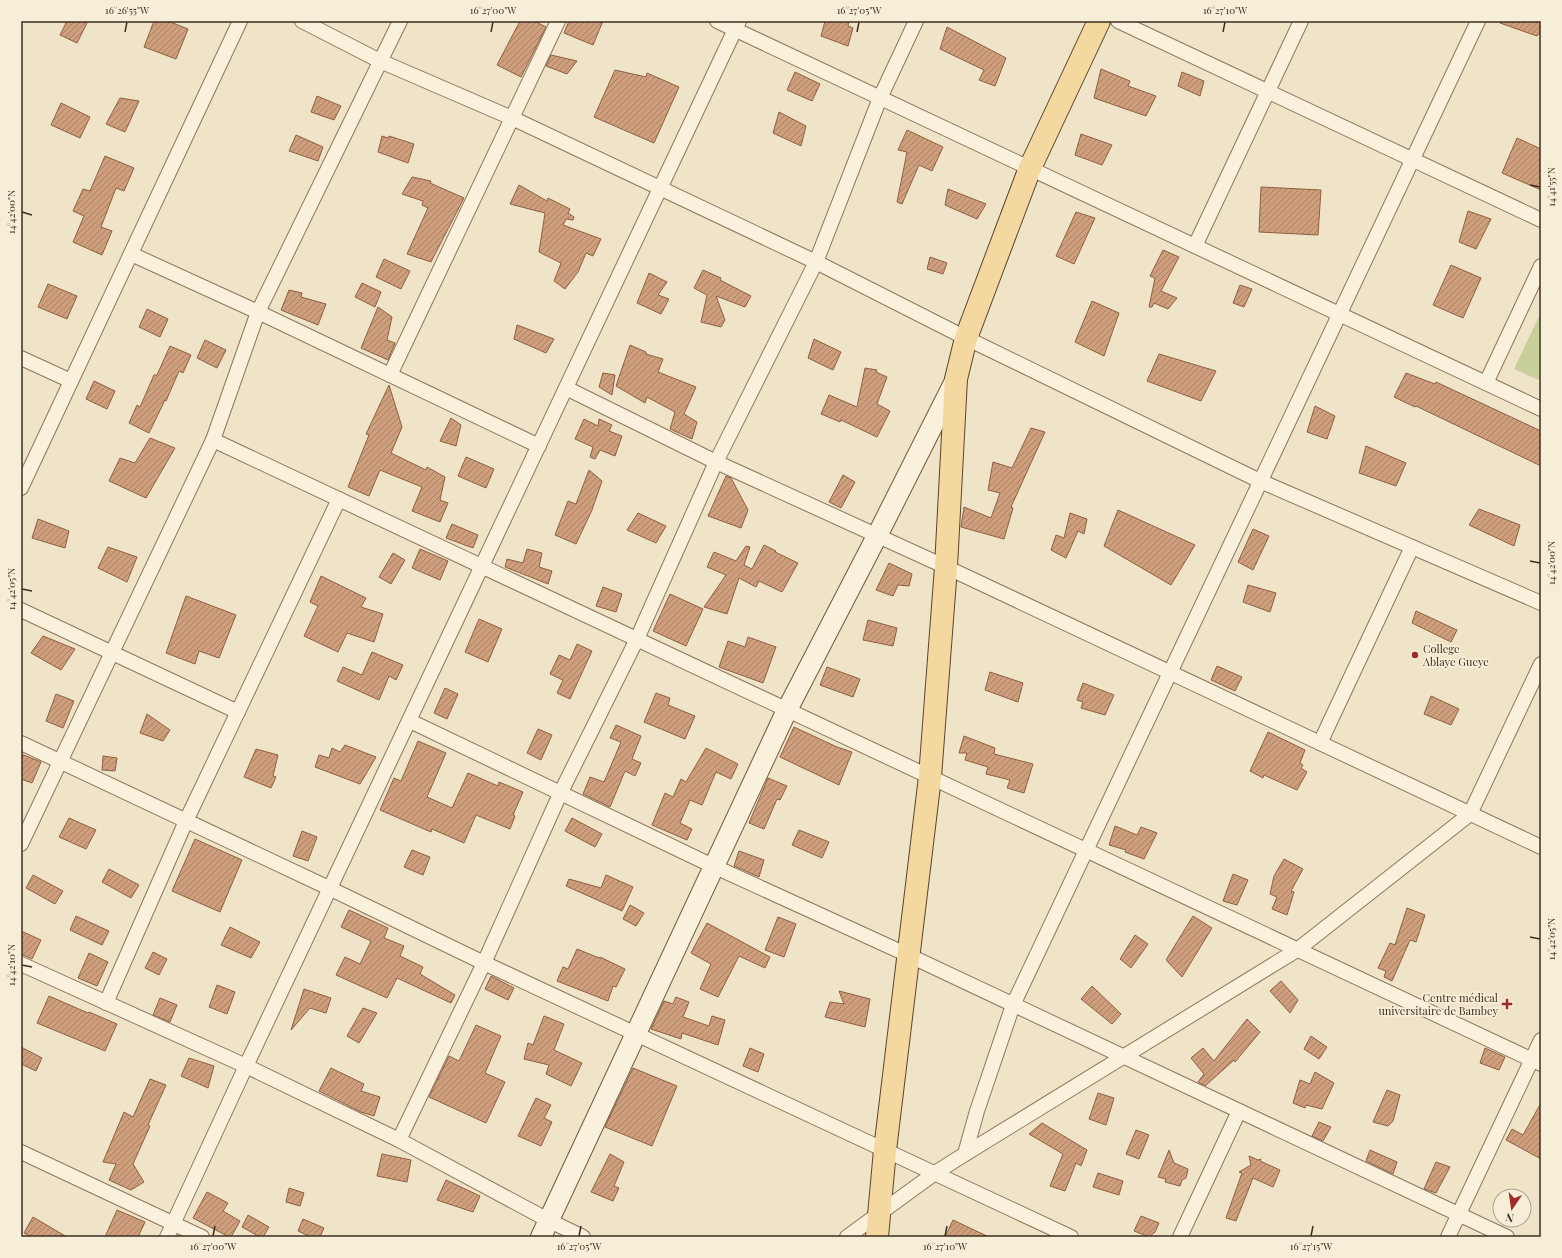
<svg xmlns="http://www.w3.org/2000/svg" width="1562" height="1258" font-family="'Playfair Display',serif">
<defs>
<pattern id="building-hatch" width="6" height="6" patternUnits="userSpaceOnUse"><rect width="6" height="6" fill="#cf9f7d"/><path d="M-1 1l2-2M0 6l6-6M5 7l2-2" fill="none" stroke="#a98266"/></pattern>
</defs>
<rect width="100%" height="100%" fill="#f0e4c8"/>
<path fill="#c9cf9b" d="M1541,312V381L1514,369Z"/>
<g fill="url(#building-hatch)" stroke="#8d5f41">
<path d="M67,21H88L77,43L60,35Z"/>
<path d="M154,21H168L188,29L176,59L144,47Z"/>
<path d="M520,21H534L546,27L521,77L497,65Z"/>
<path d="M569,21H603L593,45L564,33Z"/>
<path d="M825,21H849L848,26L853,28L848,46L821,36Z"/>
<path d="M1500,21H1541V30L1537,36L1500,23Z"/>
<path d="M947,27L1006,58L995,86L979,80L984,70L940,49Z"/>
<path d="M551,55L577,61L567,74L546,66Z"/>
<path d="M1101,69L1130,81L1128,86L1156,96L1146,116L1094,98Z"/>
<path d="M615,70L646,77L647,73L679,87L654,143L594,117Z"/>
<path d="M795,72L820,84L812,101L787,90Z"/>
<path d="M1182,72L1204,81L1200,96L1178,86Z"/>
<path d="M317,96L341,106L334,120L311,112Z"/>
<path d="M120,98L139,101L125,132L106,124Z"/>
<path d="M61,103L90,117L80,138L51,125Z"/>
<path d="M779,112L806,126L801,146L773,133Z"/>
<path d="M907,130L943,147L932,171L919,165L902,204L897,202L907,152L898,150Z"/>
<path d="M1081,134L1112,145L1102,165L1075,155Z"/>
<path d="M296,135L323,147L318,161L289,151Z"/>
<path d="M382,136L388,138L389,136L414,144L408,163L378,152Z"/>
<path d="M1517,138L1541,149V190L1502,173Z"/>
<path d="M105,156L134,168L124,191L116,188L101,227L112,231L102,255L73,242L84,216L73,211L83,189L90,191Z"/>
<path d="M412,177L431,181L430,183L464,198L431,262L407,254L428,208L422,205L423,201L402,194Z"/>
<path d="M519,185L547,201L548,198L570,209L568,213L574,217L573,220L566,219L563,225L601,239L593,256L586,253L578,272L565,289L554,281L561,263L539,252L545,213L510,204Z"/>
<path d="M1261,187L1321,190L1318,235L1259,232Z"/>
<path d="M948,189L986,204L977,219L945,205Z"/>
<path d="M1468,211L1491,219L1476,249L1459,242Z"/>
<path d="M1076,212L1095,218L1074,264L1056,256Z"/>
<path d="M1163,250L1179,257L1161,291L1177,298L1168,309L1154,303L1152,307H1149L1155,278L1150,276Z"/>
<path d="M930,257L947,263L943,274L927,269Z"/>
<path d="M384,259L410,271L401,289L376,277Z"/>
<path d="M1451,265L1481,278L1463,318L1433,305Z"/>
<path d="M703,270L721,278L720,280L751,296L745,307L716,296L725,320L721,327L701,322L707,295L694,288Z"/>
<path d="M649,273L667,282L658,295L669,299L661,314L637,303Z"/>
<path d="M362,283L381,292L375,307L355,297Z"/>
<path d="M48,284L77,296L67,319L38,307Z"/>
<path d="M1240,285L1252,289L1244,307L1233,303Z"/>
<path d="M289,290L302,293L301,297L326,304L318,325L281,310Z"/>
<path d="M1092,301L1119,313L1104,356L1075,342Z"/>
<path d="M378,307L392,317L387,340L395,343L388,360L361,348Z"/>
<path d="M147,309L168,319L160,337L139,327Z"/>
<path d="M517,325L554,339L546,353L514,339Z"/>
<path d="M814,339L841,352L833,370L808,358Z"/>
<path d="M205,340L226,350L217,368L197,358Z"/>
<path d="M630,345L646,352V354L663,359L658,372L696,387L684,414L697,422L692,439L670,429L675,412L647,397L645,403L616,386Z"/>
<path d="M170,346L191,355L183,373L179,371L166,401L165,400L149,433L129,423L137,405L140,407L154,375H157Z"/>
<path d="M1159,354L1216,371L1201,401L1147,381Z"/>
<path d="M865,368L877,370L876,372L887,377L877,404L890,411L877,437L841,420L840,422L821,414L829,395L857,407Z"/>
<path d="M603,373L615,375L612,395L599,387Z"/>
<path d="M1406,373L1435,384L1436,382L1541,431V466L1416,406L1415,407L1394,397Z"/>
<path d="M94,381L115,391L107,409L86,399Z"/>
<path d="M389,385L402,427L391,453L426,470L427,467L445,477L440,500L448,503L440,522L412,511L422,487L380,470L369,496L348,487L369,435L366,434Z"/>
<path d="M1315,406L1335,416L1327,439L1307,432Z"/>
<path d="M451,418L461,425L456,446L440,441Z"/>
<path d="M584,419L598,426L599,419L612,425L609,431L622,436L615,456L600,450L595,459L590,457L593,447L575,439Z"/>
<path d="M1031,428L1045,432L1011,507L1013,508L1004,539L961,527L964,507L991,518L1000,493L988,490L993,462L1012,468Z"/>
<path d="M150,438L175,448L146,498L109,481L120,458L135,463Z"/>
<path d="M1366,446L1406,463L1396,486L1359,473Z"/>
<path d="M466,457L494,469L486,488L458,476Z"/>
<path d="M589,470L602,481L592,510L576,544L555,535L568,501L576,504Z"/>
<path d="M843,475L855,482L841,508L829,502Z"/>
<path d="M726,476L731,478L748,510L741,528L708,516Z"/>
<path d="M1479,509L1520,525L1514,546L1469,525Z"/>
<path d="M1118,510L1195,545L1171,585L1104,546Z"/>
<path d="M638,513L666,526L656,543L627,530Z"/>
<path d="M1070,513L1087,519L1084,534L1078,531L1066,558L1051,550L1056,535L1064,538Z"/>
<path d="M38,519L69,531L65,548L32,538Z"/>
<path d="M452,524L478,535L473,548L446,538Z"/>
<path d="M1253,529L1269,536L1253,570L1238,562Z"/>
<path d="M764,545L776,551L775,552L798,563L782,592L759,581L756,587L739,578L727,614L704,607L726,575L707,567L714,552L736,561L746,546L750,547L744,565L752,569Z"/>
<path d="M108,547L137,557L127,582L98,568Z"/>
<path d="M420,549L448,561L440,580L412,568Z"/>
<path d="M527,549L542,553L539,567L552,571L548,584L505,567L507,559L523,563Z"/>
<path d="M393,553L405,560L391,584L379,577Z"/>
<path d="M889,563L912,574L909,586L898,585L893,596L876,590Z"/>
<path d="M321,576L366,598L361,607L383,614L374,642L347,633L338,652L304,636L318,606L310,602Z"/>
<path d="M1248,585L1276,593L1270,612L1243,602Z"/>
<path d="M603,587L622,594L616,612L596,606Z"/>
<path d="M670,594L703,609L686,646L653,631Z"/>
<path d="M186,596L236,615L219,658L199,651L195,664L166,653Z"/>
<path d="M1416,611L1457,630L1451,642L1412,623Z"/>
<path d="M479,619L502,629L488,662L465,652Z"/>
<path d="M868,620L897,628L893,646L863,640Z"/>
<path d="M43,636L75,649L61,670L31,653Z"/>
<path d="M748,637L776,647L763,683L719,667L728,641L745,647Z"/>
<path d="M577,644L592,651L570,699L557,693L563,680L550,674L559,655L570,660Z"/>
<path d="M372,652L403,665L396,680L389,676L379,700L337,681L343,667L362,675Z"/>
<path d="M1217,666L1242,677L1235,691L1211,680Z"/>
<path d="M827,667L860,679L853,697L820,685Z"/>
<path d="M990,672L1023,683L1018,702L985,690Z"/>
<path d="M1083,683L1114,695L1105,715L1081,708L1083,702L1077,700Z"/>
<path d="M445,688L458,694L447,719L434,713Z"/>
<path d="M656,693L670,698L668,705L695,716L685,739L644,722Z"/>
<path d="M56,694L74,701L63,728L46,721Z"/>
<path d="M1431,696L1459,709L1451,725L1424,714Z"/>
<path d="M147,714L170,730L163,741L140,733Z"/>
<path d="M616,725L641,736L632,759L641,763L635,776L625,771L610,807L583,794L590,777L604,782L621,742L610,738Z"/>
<path d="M794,727L837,747L852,752L839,785L780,757Z"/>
<path d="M538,729L552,735L541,760L527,753Z"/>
<path d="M1268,732L1305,750L1300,763L1303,765L1301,768L1307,772L1297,790L1264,775L1263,778L1250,771Z"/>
<path d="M964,736L995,748L994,754L1033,764L1024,793L1007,788L1010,780L986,774L988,767L965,760L967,753H959Z"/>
<path d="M418,741L446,753L427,797L452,808L468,773L498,786L499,782L523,792L513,815L515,816L510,829L476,815L464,843L432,829L431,832L380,810L394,778L401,781Z"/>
<path d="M345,745L376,757L360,784L315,767L319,755L329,758L332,748L340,752Z"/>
<path d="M706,748L738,764L731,779L716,772L702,805L690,800L680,823L692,829L687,840L652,825L665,793L673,797L681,779L686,782Z"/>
<path d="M256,749L278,755L273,776L276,777L271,788L244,777Z"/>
<path d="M21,754L41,762L32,783L21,779Z"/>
<path d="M103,756L117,758L115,771L102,770Z"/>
<path d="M768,778L787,786L780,800L777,799L764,829L749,823Z"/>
<path d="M69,818L96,830L86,849L59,837Z"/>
<path d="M572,818L602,834L595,847L565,831Z"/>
<path d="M1115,826L1137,835L1141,827L1157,833L1144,859L1125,852L1126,850L1109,845Z"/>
<path d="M799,830L829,842L822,858L792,845Z"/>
<path d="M302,831L317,837L308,861L293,856Z"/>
<path d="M195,839L242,860L220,912L172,891Z"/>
<path d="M412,850L430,857L423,875L404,867Z"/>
<path d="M739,851L764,860L759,877L734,866Z"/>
<path d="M1284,859L1303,869L1291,891L1294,892L1287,915L1272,909L1277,897L1270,894L1274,876Z"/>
<path d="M109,869L139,885L131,898L102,882Z"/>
<path d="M1233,874L1248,880L1237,905L1223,901Z"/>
<path d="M33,875L63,891L55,904L26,888Z"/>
<path d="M606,875L633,887L622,911L566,886L569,879L601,888Z"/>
<path d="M630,905L644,913L636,926L623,919Z"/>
<path d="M1407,908L1425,915L1416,942L1410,940L1392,981L1384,977L1386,971L1378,968L1390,943L1395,945Z"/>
<path d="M349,910L388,928L384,938L404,946L400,956L423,967L420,974L455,995L451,1003L397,978L387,998L336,975L345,957L360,964L371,941L341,927Z"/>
<path d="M76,916L109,931L102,945L70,930Z"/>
<path d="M1193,916L1212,928L1182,977L1166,960Z"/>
<path d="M778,917L796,924L784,957L765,950Z"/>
<path d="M707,923L770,957L765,968L739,956L718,997L700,989L711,964L691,953Z"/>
<path d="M230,927L260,942L251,958L221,945Z"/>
<path d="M21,931L41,940L32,959L21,954Z"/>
<path d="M1135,935L1148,944L1131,968L1120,959Z"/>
<path d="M577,949L599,958L600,957L625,969L616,987L613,986L608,1001L557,981L563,967L568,969Z"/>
<path d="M153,952L167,959L159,975L145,968Z"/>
<path d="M89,953L108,962L97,986L78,978Z"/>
<path d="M491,976L514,988L508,1000L485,989Z"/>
<path d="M1281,981L1298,1000L1290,1013L1270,991Z"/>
<path d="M217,985L235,992L227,1014L209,1007Z"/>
<path d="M1092,986L1121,1014L1112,1024L1081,999Z"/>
<path d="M304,989L331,998L326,1013L310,1008L291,1030Z"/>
<path d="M839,991L870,999L865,1027L825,1017L830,1002L844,1004Z"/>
<path d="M49,996L88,1013L89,1012L117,1024L105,1051L37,1023Z"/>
<path d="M676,997L689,1002L683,1017L709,1026L712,1016L725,1020L718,1045L682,1033L681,1039L651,1029L664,1001L673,1004Z"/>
<path d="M160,998L177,1005L170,1022L153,1015Z"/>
<path d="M363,1008L377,1013L359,1043L347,1036Z"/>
<path d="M544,1016L564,1024L554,1050L582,1063L571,1086L546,1074L549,1065L524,1059L528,1043L533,1045Z"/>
<path d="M1247,1019L1260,1032L1235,1062L1234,1060L1205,1086L1198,1082L1204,1074L1191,1058L1203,1048L1214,1061Z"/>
<path d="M476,1025L501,1036L485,1073L505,1082L486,1123L429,1097L449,1056L459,1061Z"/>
<path d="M1311,1036L1327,1047L1319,1059L1304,1049Z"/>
<path d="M21,1047L42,1058L36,1071L21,1064Z"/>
<path d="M750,1048L764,1054L758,1072L743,1066Z"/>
<path d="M1485,1048L1505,1057L1499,1070L1480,1063Z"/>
<path d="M189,1058L214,1066L208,1088L181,1076Z"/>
<path d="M331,1068L364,1084L361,1091L380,1097L374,1116L361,1112L319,1091Z"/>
<path d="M633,1068L677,1086L652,1146L605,1127Z"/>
<path d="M1315,1072L1334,1083L1322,1109L1306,1105L1305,1108L1293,1103L1300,1080L1310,1084Z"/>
<path d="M150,1079L166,1085L148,1125L150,1126L133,1164L144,1182L131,1190L109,1180L116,1164L103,1162L124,1112L133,1117Z"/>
<path d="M1387,1090L1400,1095L1393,1121L1388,1126L1373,1122Z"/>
<path d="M1098,1093L1114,1098L1106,1125L1089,1119Z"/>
<path d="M536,1098L551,1105L544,1118L552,1122L541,1146L518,1136Z"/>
<path d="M1541,1103V1159L1506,1140L1512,1129L1523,1135Z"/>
<path d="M1319,1122L1331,1127L1323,1141L1312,1136Z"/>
<path d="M1042,1123L1087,1150L1081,1166L1076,1163L1065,1191L1050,1186L1063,1154L1029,1134Z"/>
<path d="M1136,1130L1149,1135L1139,1159L1126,1154Z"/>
<path d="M1169,1150L1174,1163L1188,1169L1186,1178L1182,1180L1180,1186L1165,1182L1166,1179L1158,1177Z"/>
<path d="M1370,1150L1397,1162L1393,1174L1366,1161Z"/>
<path d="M382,1154L411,1160L407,1182L377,1176Z"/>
<path d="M610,1154L624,1162L614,1186L619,1188L613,1201L591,1192Z"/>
<path d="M1249,1156L1258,1160L1261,1159L1260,1161L1280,1170L1273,1187L1253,1178L1236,1221L1226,1218L1242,1173L1239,1172L1251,1165Z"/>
<path d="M1436,1162L1450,1167L1436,1193L1424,1189Z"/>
<path d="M1098,1173L1123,1181L1119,1195L1093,1187Z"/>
<path d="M446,1180L480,1196L473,1212L437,1200Z"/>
<path d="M289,1188L304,1193L300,1206L286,1202Z"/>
<path d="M207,1192L228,1203L223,1211L240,1221L231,1237H229L193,1218Z"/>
<path d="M117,1210L145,1222L138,1237H105Z"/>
<path d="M248,1215L269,1227L263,1237H260L242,1227Z"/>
<path d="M1141,1216L1159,1223L1155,1232L1149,1237L1134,1231Z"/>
<path d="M33,1217L67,1237H32L24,1233Z"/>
<path d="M303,1219L324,1228L320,1237H311L298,1231Z"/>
<path d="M953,1220L989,1237H945Z"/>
</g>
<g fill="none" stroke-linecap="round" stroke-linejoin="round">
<g stroke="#8d765c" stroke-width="16">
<g id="minor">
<path d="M302,21L380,61L512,118L816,262L966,338L1260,481L1541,603"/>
<path d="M717,21L1541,409"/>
<path d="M1118,21L1541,220"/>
<path d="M1195,246L1301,21"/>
<path d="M131,254L258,312L539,446"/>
<path d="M21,358L71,381"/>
<path d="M390,375L558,21"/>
<path d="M1486,383L1541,266"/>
<path d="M566,388L716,462L946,567L1541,847"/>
<path d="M213,440L1541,1064"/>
<path d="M21,488L240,21"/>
<path d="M21,610L238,712"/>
<path d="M410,721L713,866L908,955L1507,1237"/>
<path d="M21,743L331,889L484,963L1071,1237"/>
<path d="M1320,743L1412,547"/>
<path d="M21,844L213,440L258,312L400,21"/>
<path d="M21,964L246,1066L399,1140L548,1220L583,1237"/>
<path d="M106,1003L186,821L339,499"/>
<path d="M399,1140L484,963L560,794L637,639L716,462L816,262L880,98L916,21"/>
<path d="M21,1152L202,1237"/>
<path d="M965,1154L977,1111L1013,1005L1478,21"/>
<path d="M167,1237L246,1066L739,21"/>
<path d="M847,1237L935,1173L965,1154L1297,950L1470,814L1541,664"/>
<path d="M1180,1237L1239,1111"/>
<path d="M1448,1237L1541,1040"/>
</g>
</g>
<g stroke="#6f573f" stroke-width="22">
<path id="secondary" d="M541,1237L787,710L877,536L956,379"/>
</g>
<g stroke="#5b4430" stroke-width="24">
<path id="primary" d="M877,1237L885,1150L930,777L946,567L956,379L966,338L1030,168L1099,21"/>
</g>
<use href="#minor" stroke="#faf1dc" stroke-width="14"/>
<use href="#secondary" stroke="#faf1dc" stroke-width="20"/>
<use href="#primary" stroke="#f3d9a0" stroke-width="22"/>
</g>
<path fill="none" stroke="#3d2e20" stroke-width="1.5" d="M125,32L127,22M491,32L493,22M857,32L859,22M1223,32L1225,22M1530,185L1540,187M22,212L32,215M1530,561L1540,563M22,589L32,591M1530,937L1540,939M22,965L32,967M213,1236L215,1226M579,1236L581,1226M945,1236L947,1226M1311,1236L1313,1226"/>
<g fill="#9e2a2b" stroke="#f7eed8" stroke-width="1.5">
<circle cx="1415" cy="655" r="4"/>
<path d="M1505 998h4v4h4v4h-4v4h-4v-4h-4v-4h4z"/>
</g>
<g text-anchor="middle" stroke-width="3.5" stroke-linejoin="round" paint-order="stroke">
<g font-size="11" fill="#3d2e20" stroke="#f7eed8" text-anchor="start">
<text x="1423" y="653">College<tspan x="1423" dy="13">Ablaye Gueye</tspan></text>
<text x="1498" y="1002" text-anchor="end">Centre médical<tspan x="1498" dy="13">universitaire de Bambey</tspan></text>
</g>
</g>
<rect width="1562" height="1258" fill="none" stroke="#f7eed8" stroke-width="44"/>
<g transform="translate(1512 1208) rotate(193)"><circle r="19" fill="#f7eed8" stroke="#ada18e"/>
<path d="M0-3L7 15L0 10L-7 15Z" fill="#9e2a2b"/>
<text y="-6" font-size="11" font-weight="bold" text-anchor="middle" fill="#3d2e20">N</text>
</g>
<rect x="22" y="22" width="1518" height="1214" fill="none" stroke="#3d2e20" stroke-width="1.5"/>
<g font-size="10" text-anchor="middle" fill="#3d2e20">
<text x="127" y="14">16°26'55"W</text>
<text x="493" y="14">16°27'00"W</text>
<text x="859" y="14">16°27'05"W</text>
<text x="1225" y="14">16°27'10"W</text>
<text transform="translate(1551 187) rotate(-90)" y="4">14°41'55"N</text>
<text transform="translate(11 212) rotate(-90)" y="4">14°42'00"N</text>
<text transform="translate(1551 563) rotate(-90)" y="4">14°42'00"N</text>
<text transform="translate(11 589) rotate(-90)" y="4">14°42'05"N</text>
<text transform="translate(1551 939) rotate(-90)" y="4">14°42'05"N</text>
<text transform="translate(11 965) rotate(-90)" y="4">14°42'10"N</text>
<text x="213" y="1250">16°27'00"W</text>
<text x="579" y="1250">16°27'05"W</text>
<text x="945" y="1250">16°27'10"W</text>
<text x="1311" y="1250">16°27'15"W</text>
</g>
</svg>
